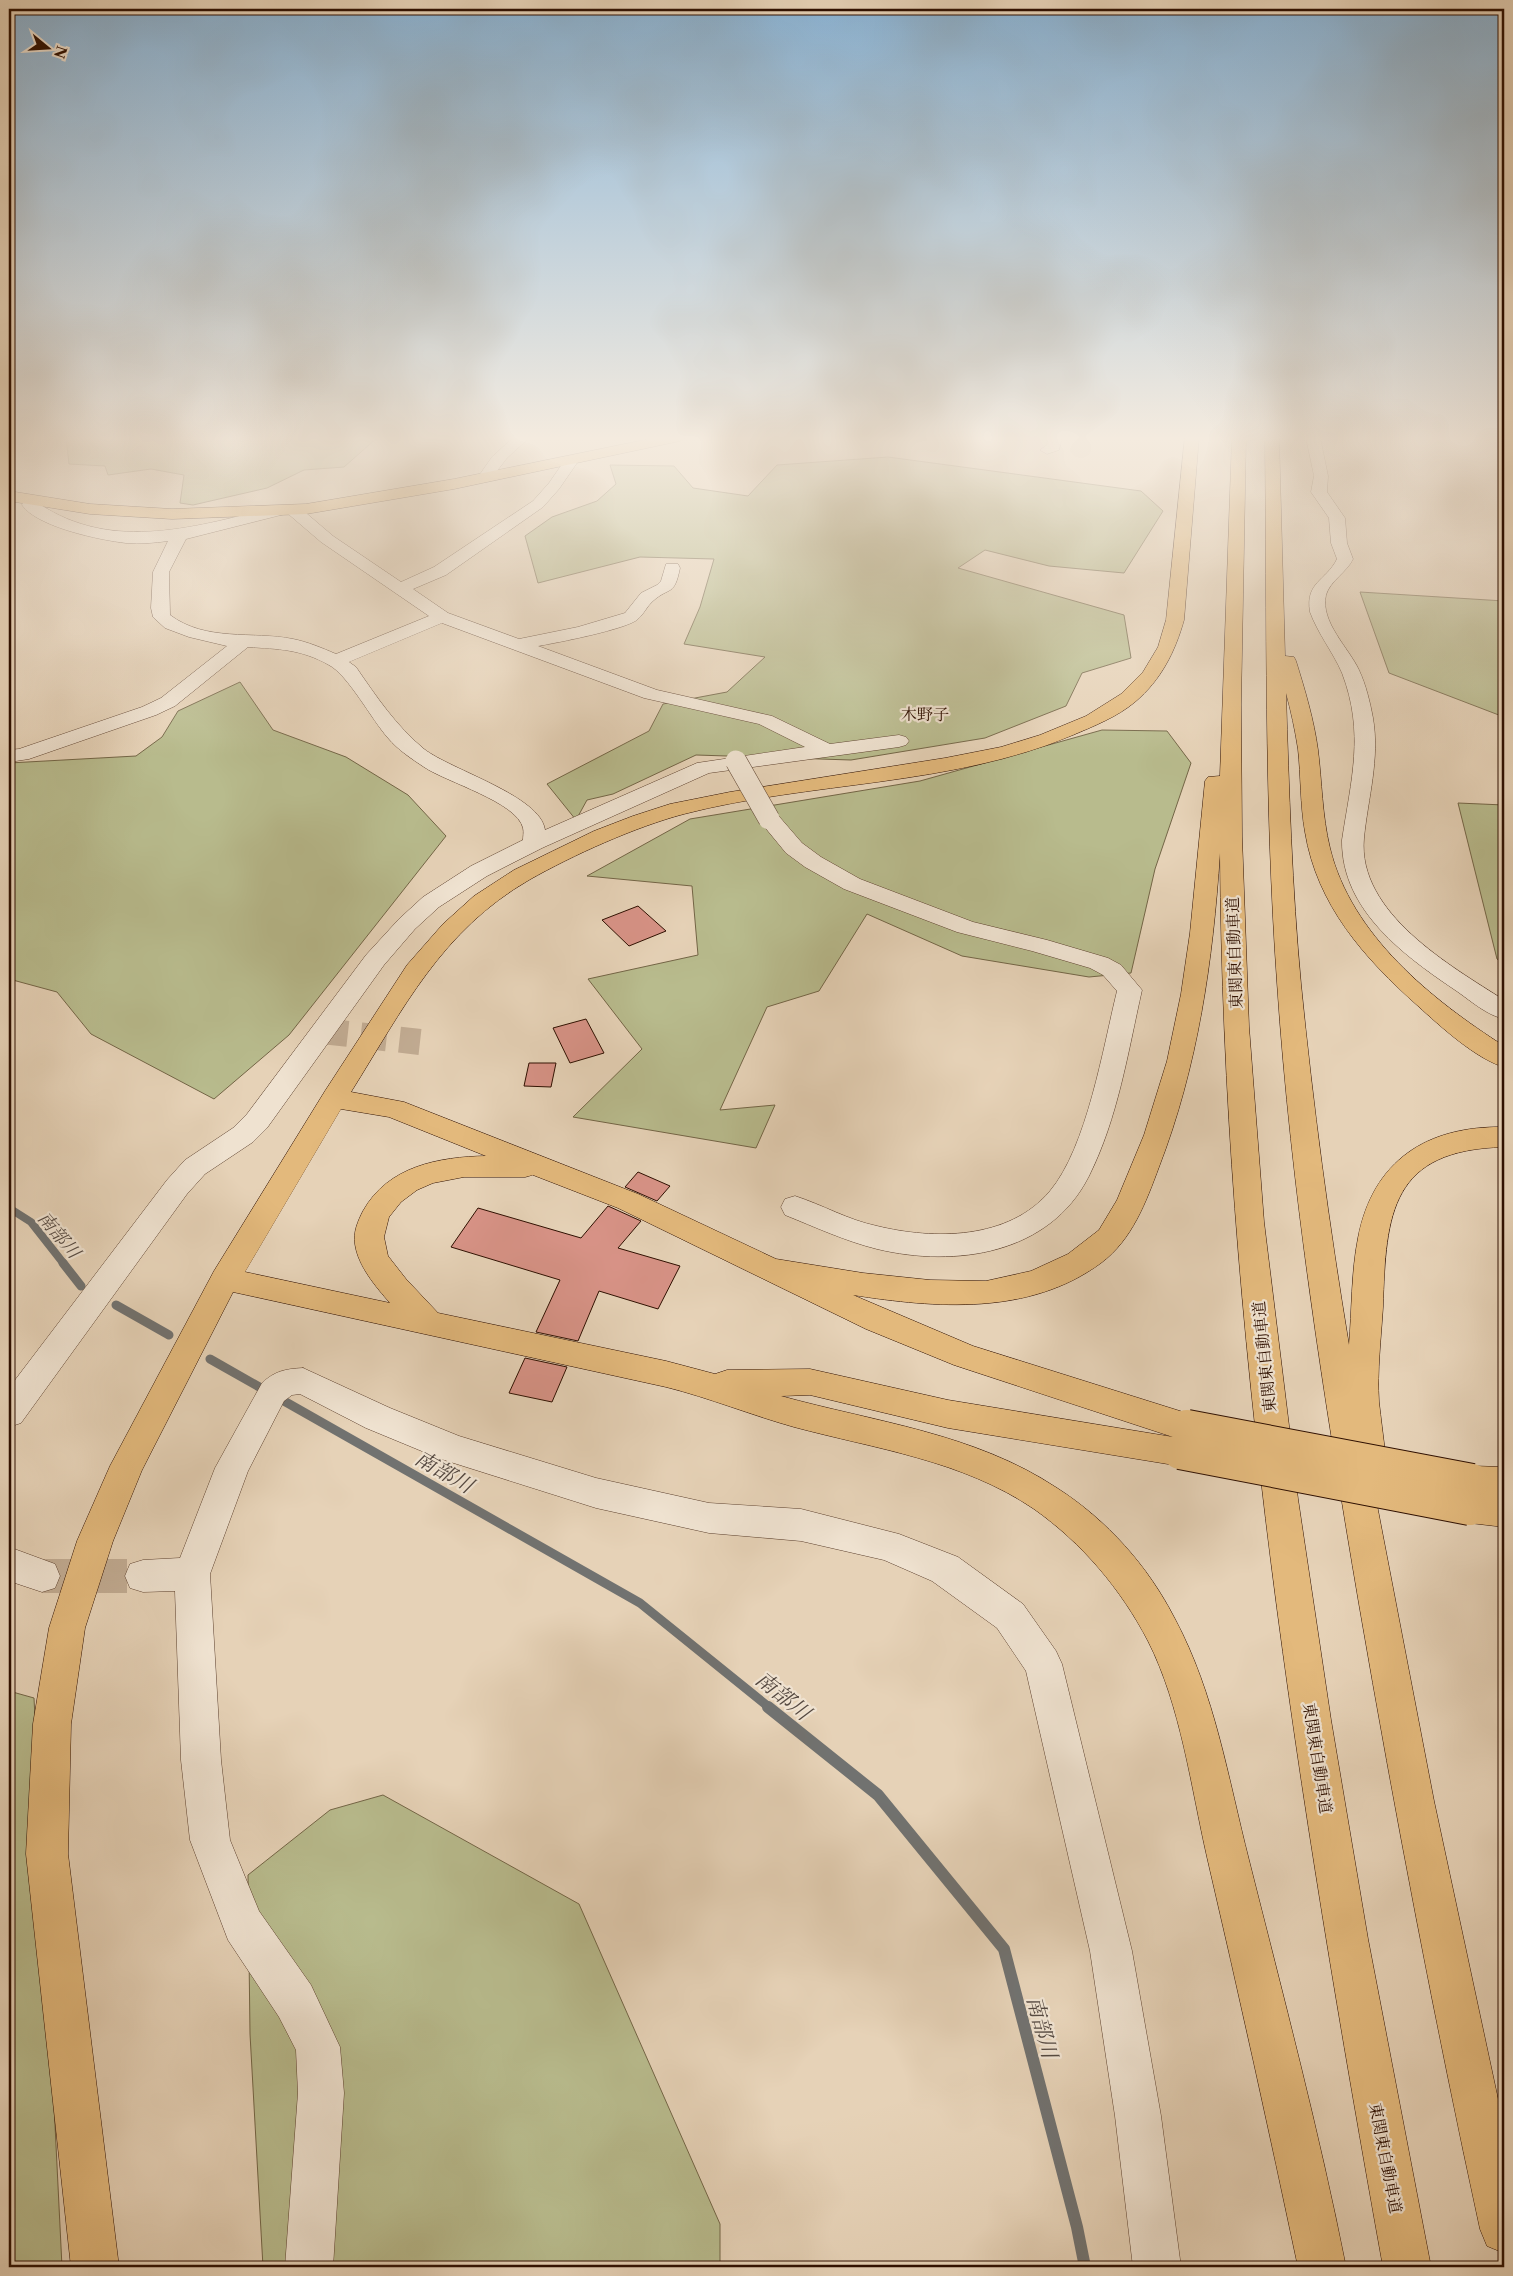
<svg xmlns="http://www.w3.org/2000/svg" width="1513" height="2276" font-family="'Libre Caslon Text','Noto Serif JP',serif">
<rect width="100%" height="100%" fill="#e6d2b7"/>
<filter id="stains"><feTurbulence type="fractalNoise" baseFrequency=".004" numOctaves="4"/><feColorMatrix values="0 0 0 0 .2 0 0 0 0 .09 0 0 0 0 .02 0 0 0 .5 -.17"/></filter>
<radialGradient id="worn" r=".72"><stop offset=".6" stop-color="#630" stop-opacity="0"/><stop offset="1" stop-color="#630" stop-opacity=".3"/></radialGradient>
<g fill="#b8bb8d" stroke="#736546">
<path d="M66,437H378L344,467L304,470L267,488L193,505L180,503L184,475L151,469L108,475L105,466L69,464Z"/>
<path d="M888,457L1141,491L1163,511L1124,573L1049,566L985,550L958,568L1124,615L1131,658L1082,673L1066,706L985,738L851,760L696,755L613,794L587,800L576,820L547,784L649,731L663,704L727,692L765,657L684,644L700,607L714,559L640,557L538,583L525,536L552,517L597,501L616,484L610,465L674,466L693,488L748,496L777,465Z"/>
<path d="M1360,592L1504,601V717L1389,673Z"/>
<path d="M240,682L273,730L346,757L408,795L446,836L289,1035L214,1099L91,1034L57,992L9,979V763L136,756L162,737L178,711Z"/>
<path d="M1102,730L1167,731L1191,763L1155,869L1131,973L1089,977L962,956L867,914L819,991L767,1007L720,1110L775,1105L756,1148L573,1117L642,1049L588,979L698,955L692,886L587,876L690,819L920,781Z"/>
<path d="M1458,803L1504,805V964L1497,959Z"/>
<path d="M9,1691L34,1698L62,2267H9Z"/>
<path d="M383,1795L579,1904L720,2224V2267H263L250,2034L248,1875L330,1810Z"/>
</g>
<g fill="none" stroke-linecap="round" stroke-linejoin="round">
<path stroke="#717270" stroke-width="8" d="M9,1208L31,1222L64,1264"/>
<g stroke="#717270" stroke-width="9">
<path d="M63,1263L81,1286"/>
<path d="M116,1305L169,1335"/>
<path d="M210,1359L640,1603L770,1708"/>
</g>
<path stroke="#717270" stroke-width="12" d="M768,1707L878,1795L1004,1949L1077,2227L1085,2267"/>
</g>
<g fill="#d89387" stroke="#2e0f00">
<path d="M638,906L666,931L629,946L602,920Z"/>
<path d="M586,1019L604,1053L570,1063L553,1028Z"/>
<path d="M529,1063H556L551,1087L524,1086Z"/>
<path d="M638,1172L670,1186L657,1201L625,1187Z"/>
<path d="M608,1206L641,1221L618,1248L680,1266L658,1309L599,1291L578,1341L536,1332L560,1280L451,1247L478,1208L581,1238Z"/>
<path d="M525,1358L567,1367L552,1402L509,1393Z"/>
</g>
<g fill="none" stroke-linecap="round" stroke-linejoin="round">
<path stroke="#c1ab92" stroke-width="26" stroke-dasharray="26 13" stroke-linecap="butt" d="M322,1031L420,1042"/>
<path stroke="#c1ab92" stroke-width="34" stroke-dasharray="34 17" stroke-linecap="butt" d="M42,1576H143"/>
<g stroke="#5c402e" stroke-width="1">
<g id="minor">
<path d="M514,437H530L507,458L490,480H480L478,477L492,457Z"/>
<path d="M1048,437H1062L1059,450L1047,454L1040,450L1047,445Z"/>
<path d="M1306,437H1320L1328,476L1327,492L1345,518L1347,543L1353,559C1347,572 1330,581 1326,595C1320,622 1349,648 1359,670C1366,685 1370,702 1373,718C1380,759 1368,798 1364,838C1357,913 1451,966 1504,1000V1019C1487,1015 1472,1002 1458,992C1406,957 1341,911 1342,840C1351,780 1365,733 1342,673C1333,652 1318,634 1310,612C1305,582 1326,581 1337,559L1331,543L1329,518L1311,492L1314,476Z"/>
<path d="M572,456L579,460L559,489L543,507L446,575L413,589L448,613L519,639L578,627L625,613L641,593L657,585L661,581L666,564H678L680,568C674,597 670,586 653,601C647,606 644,614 638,619C628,629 556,643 538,646L657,690L772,716L830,744L899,735L906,737L909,741L906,745L899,747L709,773L542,848L487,876L439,907L415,929L384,965L267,1128L253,1142L205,1174L187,1194L21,1423L9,1427V1388L167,1180L185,1160L233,1128L247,1114L366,955L399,919L423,897L471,866L523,840C523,837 524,832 523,828C517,802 446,782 424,767C412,759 398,750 388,738C372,720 348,675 329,665C301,649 278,649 248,647L175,706L156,715L29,759L9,762V750L19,749L142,707L161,698L227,646L189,637L165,628L153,617L151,608L153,572L168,541C154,543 140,544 126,543C100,540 37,527 22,505L25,497H35L38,503C113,554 199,526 279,506L286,509L293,505L299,507L333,536L401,582L434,567L533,501L549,483L567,457ZM286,512L321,542L429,616L336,654C322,648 308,642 293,639C252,631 206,642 170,615L169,572L186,539L285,514ZM442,623L644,698L759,724L805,747L697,763L545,830C541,796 451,770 424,749C396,726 376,696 356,667L349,662Z"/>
<path d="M769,813L777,814L802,843L821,857L860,879L973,922L1047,940L1108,958L1121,965L1142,990C1128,1052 1118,1118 1089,1176C1050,1254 956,1268 877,1249C845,1241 815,1227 785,1215L781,1207L785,1199L795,1196C823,1205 848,1220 877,1226C934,1240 1009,1240 1050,1191C1087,1147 1103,1048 1117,991L1103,975L1090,968L1032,951L957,932L844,889L805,867L786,853L758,819L761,814Z"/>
<path d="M303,1368L390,1408L459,1436L596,1478L709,1503L801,1509L899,1534L958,1557L1023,1604L1056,1651L1062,1664L1132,1951L1161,2116L1181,2267H1133L1115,2116L1090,1951L1026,1671L997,1628L932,1581L884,1560L801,1541L709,1533L596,1508L441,1459L366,1428L300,1394L292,1395L284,1401L248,1471L210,1574L221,1760L230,1840L259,1911L311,1985L340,2047L344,2093L333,2267H285L298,2093L296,2050L279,2017L228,1940L190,1840L181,1760L175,1591L143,1592L130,1588L125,1576L130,1564L143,1560L180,1558L215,1468L262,1383C275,1371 285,1369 303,1368Z"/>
<path d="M9,1547L55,1564L60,1576L55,1588L42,1592L9,1581Z"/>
</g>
</g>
<g stroke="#2e0f00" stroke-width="1">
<path id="major" d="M659,437H687L680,441L454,489L306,514L172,519L90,514L9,501V491L90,504L172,509L306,504L454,479Z"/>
</g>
<g stroke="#2e0f00" stroke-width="1">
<g id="highway">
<path d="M1185,437H1199L1184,620C1175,652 1161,680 1135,702C1117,717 1094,726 1073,735C950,787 811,781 684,814C635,827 573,855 529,880C441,931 403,1009 351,1092L404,1102L638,1194L776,1259L863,1273L930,1280L986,1281L1031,1271L1068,1254L1099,1230L1117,1200L1144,1135L1167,1061L1181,994L1190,933L1205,781L1208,777L1220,776L1232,437H1246L1241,704L1242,837L1249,1027L1264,1222L1298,1499L1331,1720L1368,1939L1431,2267H1383C1299,1800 1223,1328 1220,853C1213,961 1198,1066 1159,1167C1146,1202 1132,1240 1101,1263C1029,1316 936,1308 853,1295L973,1346L1199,1417L1203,1427L1199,1437L1188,1441L1192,1442L1197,1452L1192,1462L1180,1466L948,1428L810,1395L781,1396C875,1422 974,1433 1057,1488C1107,1520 1148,1566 1175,1619C1215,1694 1228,1778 1249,1860C1283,1995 1319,2131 1346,2267H1298C1269,2130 1239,1994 1207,1857C1191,1787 1181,1706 1148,1641C1121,1589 1082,1543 1034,1509C962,1460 876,1449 794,1427C751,1415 710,1398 666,1387L233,1292L142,1470L113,1541L85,1628L71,1724L68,1854L119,2267H71L26,1854L33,1724L49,1628L77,1541L110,1466L214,1271L325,1091L407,965L443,924L474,896L514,870L594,831L633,816L670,804L730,792L945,758L1001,747L1040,735L1086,716L1121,694L1143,672L1158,647L1166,620ZM341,1109L389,1117L486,1156C439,1157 388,1166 363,1211C358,1221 353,1232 355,1244C358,1266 376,1287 390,1303L245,1272ZM533,1175L618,1208L866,1329L954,1365L1173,1437L948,1400L810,1369L727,1370L715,1374L666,1361L438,1313L406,1279L388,1256L384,1237L389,1217L401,1202L417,1190L433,1183L464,1177H525Z"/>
<path d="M1265,437H1279L1285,656L1294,657L1296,661C1305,690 1314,720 1318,750C1322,782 1322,815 1330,848C1351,935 1432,1000 1504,1046V1067C1476,1059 1440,1026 1418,1006C1364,958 1317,905 1305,832C1300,804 1301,776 1298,749C1295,730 1291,711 1286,693C1289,790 1292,888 1301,984C1313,1105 1329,1225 1349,1345C1352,1310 1351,1273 1358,1238C1373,1160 1427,1126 1504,1127V1147C1391,1150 1386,1212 1383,1307C1381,1339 1377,1371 1379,1402C1381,1419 1383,1435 1385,1451C1386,1457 1389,1465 1388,1470C1387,1473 1384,1477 1383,1480L1373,1484L1434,1801L1504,2127V2253L1487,2246L1480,2229C1435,2022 1395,1813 1359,1604C1324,1398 1291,1191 1277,982C1264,801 1267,619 1265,437Z"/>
<path d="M1472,1466L1504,1467V1527L1470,1523L1458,1519L1453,1508L1458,1497L1467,1494L1460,1492L1455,1481L1460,1470Z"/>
</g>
</g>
<use href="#minor" fill="#efe2d0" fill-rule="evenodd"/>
<use href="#major" fill="#e3b97c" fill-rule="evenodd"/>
<use href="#highway" fill="#e3b97c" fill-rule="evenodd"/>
<g stroke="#5c402e" stroke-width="22" stroke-linecap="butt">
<path id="minor-bridge" d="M736,761L769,819"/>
</g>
<g stroke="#2e0f00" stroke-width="36" stroke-linecap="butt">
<g id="highway-bridge">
<path d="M1187,1427L1472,1481"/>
<path d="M1180,1452L1470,1508"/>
</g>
</g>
<use href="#minor-bridge" stroke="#efe2d0" stroke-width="21"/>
<use href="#highway-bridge" stroke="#e3b97c" stroke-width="34"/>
</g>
<linearGradient id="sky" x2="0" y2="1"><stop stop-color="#8ab4d6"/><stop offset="0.58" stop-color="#f4ebdf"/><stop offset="1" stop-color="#f4ebdf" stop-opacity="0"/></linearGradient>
<rect width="1513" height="756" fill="url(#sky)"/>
<g text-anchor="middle" stroke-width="4.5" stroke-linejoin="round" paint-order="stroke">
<g font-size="16" fill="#2e0f00" stroke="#efe2d0">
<text x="925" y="720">木野子</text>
</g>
<g font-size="16" fill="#2e0f00" stroke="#efe2d0">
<text transform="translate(1234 953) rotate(-92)" y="6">東関東自動車道</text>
<text transform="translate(1264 1357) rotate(-96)" y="6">東関東自動車道</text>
<text transform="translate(1318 1758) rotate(81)" y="6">東関東自動車道</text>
<text transform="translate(1386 2158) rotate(79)" y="6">東関東自動車道</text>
</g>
<g font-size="18" font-style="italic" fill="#554941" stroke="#efe2d0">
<text transform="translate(59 1235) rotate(50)" y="6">南部川</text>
</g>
<g font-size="21" font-style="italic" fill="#554941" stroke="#efe2d0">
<text transform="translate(444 1472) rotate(30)" y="7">南部川</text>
<text transform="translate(783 1696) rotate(39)" y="7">南部川</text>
<text transform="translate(1042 2027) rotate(75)" y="7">南部川</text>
</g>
</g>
<rect width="1513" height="2276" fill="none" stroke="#e6d2b7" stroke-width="30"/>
<rect x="10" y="10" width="1493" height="2256" fill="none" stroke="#2e0f00" stroke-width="2.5"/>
<rect x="15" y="15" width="1483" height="2246" fill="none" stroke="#2e0f00"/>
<g transform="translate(48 48) rotate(108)" stroke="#efe2d0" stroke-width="4" paint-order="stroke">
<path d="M0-4L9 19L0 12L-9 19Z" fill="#2e0f00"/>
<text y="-8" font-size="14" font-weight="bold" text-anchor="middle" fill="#2e0f00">N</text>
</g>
<rect width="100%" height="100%" filter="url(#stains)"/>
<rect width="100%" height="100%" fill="url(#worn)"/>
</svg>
